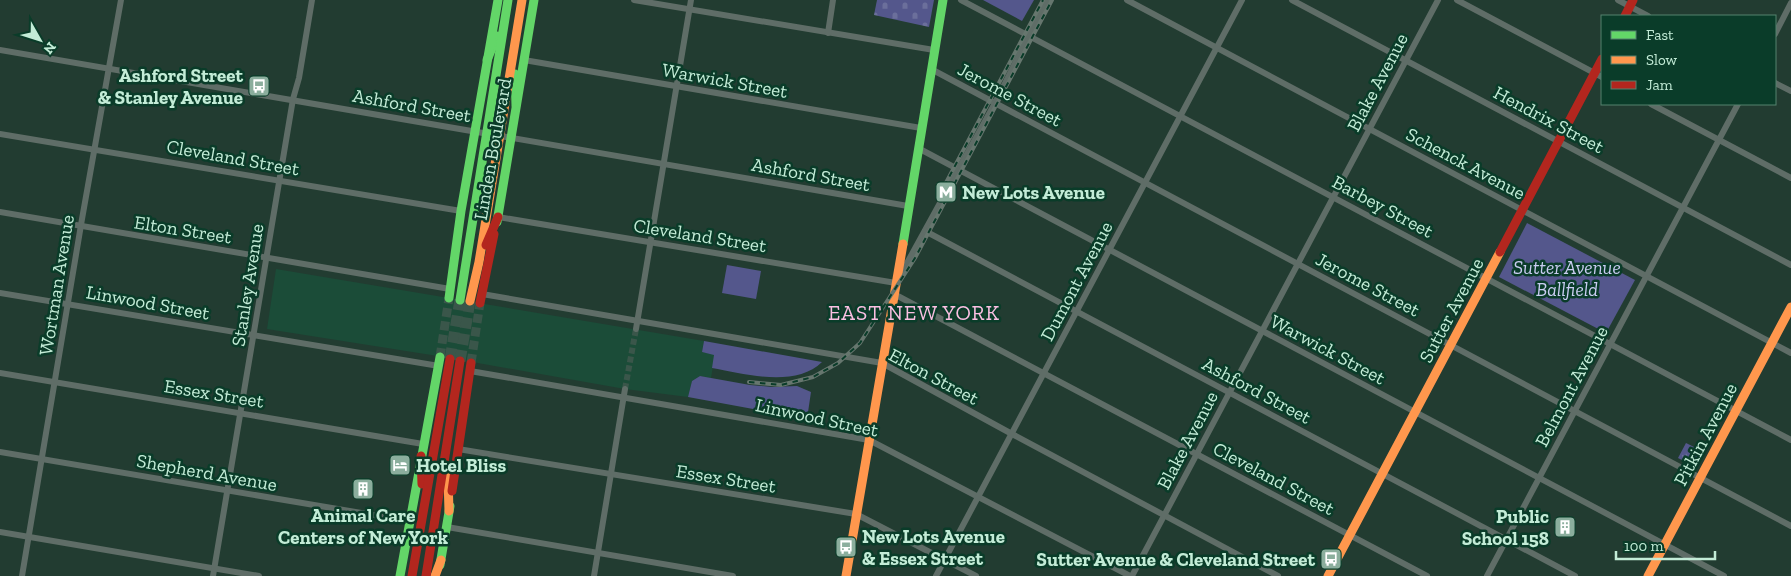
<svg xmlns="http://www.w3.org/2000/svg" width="1791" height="576" font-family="'Zilla Slab',serif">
<defs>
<pattern id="grass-tufts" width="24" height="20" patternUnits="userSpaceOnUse" patternTransform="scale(1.25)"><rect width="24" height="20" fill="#54578c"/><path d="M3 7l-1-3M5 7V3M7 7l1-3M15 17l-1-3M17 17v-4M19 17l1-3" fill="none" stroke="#6b6f9b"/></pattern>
<pattern id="cemetery-stones" width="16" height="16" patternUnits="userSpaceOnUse" patternTransform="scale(1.25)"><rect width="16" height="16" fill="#54578c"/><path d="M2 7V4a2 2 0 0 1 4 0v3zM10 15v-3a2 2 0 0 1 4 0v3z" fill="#6b6f9b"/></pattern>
</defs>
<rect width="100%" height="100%" fill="#223c31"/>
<path fill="#1b4c38" d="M276,269L704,341L702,352L715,354L711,378L700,376L692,381L688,397L625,389L444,357L267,329Z"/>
<path fill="url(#grass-tufts)" d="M1686,443L1702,451L1694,466L1678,458Z"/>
<path fill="url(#cemetery-stones)" d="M877,0H934L929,27L874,15Z"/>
<g fill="#54578c">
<path d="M983,0H1034L1022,21Z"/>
<path d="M1527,223L1635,280L1606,333L1499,277Z"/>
<path d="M727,265L761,271L756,299L722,293Z"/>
<path d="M704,341L822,362C796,388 744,374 712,368L714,355L702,352Z"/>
<path d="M700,376L750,385L772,387L797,386L811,392L807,419L688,397L692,381Z"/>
</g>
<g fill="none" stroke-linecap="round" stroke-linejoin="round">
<path stroke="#3a564a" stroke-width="6" stroke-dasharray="6 3" stroke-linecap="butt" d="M625,389L636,329"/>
<g stroke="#3a564a" stroke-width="9" stroke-dasharray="9 4.5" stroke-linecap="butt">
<path d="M440,357L449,298"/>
<path d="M471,363L480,303"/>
</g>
<g stroke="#3a564a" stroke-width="11" stroke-dasharray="11 5.5" stroke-linecap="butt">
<path d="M450,359L460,300"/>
<path d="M460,361L470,301"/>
</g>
<g stroke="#5f6d67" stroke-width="6">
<path d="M634,0L934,50"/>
<path d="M961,0L1791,440"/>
<path d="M1127,0L1791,353"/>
<path d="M1292,0L1791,265"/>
<path d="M1457,0L1602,77"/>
<path d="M1618,0L1648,16"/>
<path d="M828,33L833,0"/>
<path d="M1775,34L1791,3"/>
<path d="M0,50L908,206"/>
<path d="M524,60L921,128"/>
<path d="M931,69L1791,526"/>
<path d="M1775,83L1791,91"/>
<path d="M1651,104L1791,178"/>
<path d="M0,134L461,211"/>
<path d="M918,148L1724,576"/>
<path d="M0,212L450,289"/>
<path d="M498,217L896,283L995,103L1047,0"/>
<path d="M925,231L1575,576"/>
<path d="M0,293L439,366"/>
<path d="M482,294L882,363L1012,434L1278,576"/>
<path d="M894,294L1427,576"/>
<path d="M636,329L691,0"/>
<path d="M470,371L869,440L1130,576"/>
<path d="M0,373L423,444"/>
<path d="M458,449L856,514L976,576"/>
<path d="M0,452L409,521"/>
<path d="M447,527L733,576"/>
<path d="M0,532L259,576"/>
<path d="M22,576L82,219L121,0"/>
<path d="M213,576L293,99L299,78L312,0"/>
<path d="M594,576L625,389"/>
<path d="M936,576L1242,0"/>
<path d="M1132,576L1438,0"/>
<path d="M1487,576L1738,104"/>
</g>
<g stroke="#63d668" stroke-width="9">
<path d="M487,60L497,36"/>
<path d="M515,74L516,105"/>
<path d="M497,222L534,0"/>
<path d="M903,244L943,0"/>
<path d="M449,298L461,211L498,0"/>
<path d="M460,300L508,0"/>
<path d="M440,565L450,506"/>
<path d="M400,576L440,357"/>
</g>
<g stroke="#ff974d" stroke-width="9">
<path d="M470,301L479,262L522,0"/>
<path d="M448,477L449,511"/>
<path d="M435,576L441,560"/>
<path d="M846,576L903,244"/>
<path d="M1328,576L1500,252"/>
<path d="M1648,576L1791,307"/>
</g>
<g stroke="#b3261e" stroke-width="9">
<path d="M1625,16L1633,0"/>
<path d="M486,245L498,217"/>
<path d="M1500,252L1602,59"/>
<path d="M480,303L494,234"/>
<path d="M421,456L422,484"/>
<path d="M452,491L471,363"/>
<path d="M412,576L450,359"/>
<path d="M426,576L460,361"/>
</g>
<g stroke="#66766e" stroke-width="4">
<g id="rail">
<path d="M939,196L1043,0"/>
<path d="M749,382L781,385L813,377L838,363L860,343L915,258L1052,0"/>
</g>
</g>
<use href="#rail" stroke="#0a3c29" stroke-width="2" stroke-dasharray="5.5" stroke-linecap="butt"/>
</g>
<defs>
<g id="bus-square" transform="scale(1.125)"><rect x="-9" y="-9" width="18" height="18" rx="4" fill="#8bae9d" stroke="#0a3c29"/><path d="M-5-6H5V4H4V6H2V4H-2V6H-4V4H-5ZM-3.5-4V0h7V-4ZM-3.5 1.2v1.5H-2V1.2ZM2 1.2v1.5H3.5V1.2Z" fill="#fff"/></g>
<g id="metro-square" transform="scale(1.125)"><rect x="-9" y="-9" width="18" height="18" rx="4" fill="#8bae9d" stroke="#0a3c29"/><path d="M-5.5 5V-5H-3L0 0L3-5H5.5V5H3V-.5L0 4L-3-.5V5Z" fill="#fff"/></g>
<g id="hotel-square" transform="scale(1.125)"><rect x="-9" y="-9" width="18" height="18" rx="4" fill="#8bae9d" stroke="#0a3c29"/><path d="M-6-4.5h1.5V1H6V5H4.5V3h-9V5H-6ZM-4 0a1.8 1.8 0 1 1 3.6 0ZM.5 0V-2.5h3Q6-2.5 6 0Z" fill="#fff"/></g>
<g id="building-square" transform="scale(1.125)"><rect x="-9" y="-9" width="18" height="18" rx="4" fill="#8bae9d" stroke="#0a3c29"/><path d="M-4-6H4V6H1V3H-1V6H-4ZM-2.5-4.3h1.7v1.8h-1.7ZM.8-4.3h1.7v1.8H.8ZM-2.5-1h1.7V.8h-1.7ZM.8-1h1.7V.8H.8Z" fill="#fff"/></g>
</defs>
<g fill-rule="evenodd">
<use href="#bus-square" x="259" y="86"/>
<use href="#metro-square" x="946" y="192"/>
<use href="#hotel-square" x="400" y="465"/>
<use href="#building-square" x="363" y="489"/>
<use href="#building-square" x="1565" y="527"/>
<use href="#bus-square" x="846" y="547"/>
<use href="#bus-square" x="1331" y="559"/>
</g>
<g text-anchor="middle" stroke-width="5" stroke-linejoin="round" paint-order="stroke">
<g font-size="19" font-weight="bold" fill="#c3ecd7" stroke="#0a3c29" text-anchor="end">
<text x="243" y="82">Ashford Street<tspan x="243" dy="22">&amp; Stanley Avenue</tspan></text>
<text x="962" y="199" text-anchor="start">New Lots Avenue</text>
<text x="416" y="472" text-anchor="start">Hotel Bliss</text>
<text x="363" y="522" text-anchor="middle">Animal Care<tspan x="363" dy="22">Centers of New York</tspan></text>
<text x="1549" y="523">Public<tspan x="1549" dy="22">School 158</tspan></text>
<text x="862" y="543" text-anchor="start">New Lots Avenue<tspan x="862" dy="22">&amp; Essex Street</tspan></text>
<text x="1315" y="566">Sutter Avenue &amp; Cleveland Street</text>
</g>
<g font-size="19" fill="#c3ecd7" stroke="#0a3c29">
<text transform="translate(725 80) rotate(10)" y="7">Warwick Street</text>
<text transform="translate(1377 82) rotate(-62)" y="7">Blake Avenue</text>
<text transform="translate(1010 94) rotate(28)" y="7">Jerome Street</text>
<text transform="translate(412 105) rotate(10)" y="7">Ashford Street</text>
<text transform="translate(1549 119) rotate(28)" y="7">Hendrix Street</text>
<text transform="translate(492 149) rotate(-80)" y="7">Linden Boulevard</text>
<text transform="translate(233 157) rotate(10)" y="7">Cleveland Street</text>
<text transform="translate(1466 163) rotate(28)" y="7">Schenck Avenue</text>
<text transform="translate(811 174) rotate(10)" y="7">Ashford Street</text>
<text transform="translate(1383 206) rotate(28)" y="7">Barbey Street</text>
<text transform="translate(183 229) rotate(9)" y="7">Elton Street</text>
<text transform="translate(700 235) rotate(9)" y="7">Cleveland Street</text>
<text transform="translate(1076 281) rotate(-62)" y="7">Dumont Avenue</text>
<text transform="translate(1368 284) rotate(28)" y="7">Jerome Street</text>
<text transform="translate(56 285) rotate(-81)" y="7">Wortman Avenue</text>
<text transform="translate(247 285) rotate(-81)" y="7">Stanley Avenue</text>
<text transform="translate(148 302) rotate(10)" y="7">Linwood Street</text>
<text transform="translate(1451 310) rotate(-62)" y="7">Sutter Avenue</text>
<text transform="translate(1328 349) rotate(28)" y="7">Warwick Street</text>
<text transform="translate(934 376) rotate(28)" y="7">Elton Street</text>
<text transform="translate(1571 386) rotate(-62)" y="7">Belmont Avenue</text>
<text transform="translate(1257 390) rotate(28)" y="7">Ashford Street</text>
<text transform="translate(214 393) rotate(9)" y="7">Essex Street</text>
<text transform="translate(817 417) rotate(12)" y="7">Linwood Street</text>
<text transform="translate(1705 434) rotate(-62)" y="7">Pitkin Avenue</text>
<text transform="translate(1187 440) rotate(-62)" y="7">Blake Avenue</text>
<text transform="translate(207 472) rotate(10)" y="7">Shepherd Avenue</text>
<text transform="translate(726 478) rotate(9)" y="7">Essex Street</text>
<text transform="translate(1274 478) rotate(28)" y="7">Cleveland Street</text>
</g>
<g font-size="19" font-style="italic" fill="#cacdf2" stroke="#0a3c29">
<text x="1567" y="274">Sutter Avenue<tspan x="1567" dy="22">Ballfield</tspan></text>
</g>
<g font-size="21" letter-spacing="1" fill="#fabfe2" stroke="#0a3c29">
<text x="914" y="320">EAST NEW YORK</text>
</g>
</g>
<rect x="1601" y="15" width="175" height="90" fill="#0a3c29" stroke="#54826f"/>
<rect x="1611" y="31" width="25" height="8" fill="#63d668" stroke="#54826f"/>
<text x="1646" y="40" font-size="15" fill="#c3ecd7">Fast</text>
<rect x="1611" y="56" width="25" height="8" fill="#ff974d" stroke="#54826f"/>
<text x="1646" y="65" font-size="15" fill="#c3ecd7">Slow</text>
<rect x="1611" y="81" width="25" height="8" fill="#b3261e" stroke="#54826f"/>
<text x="1646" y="90" font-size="15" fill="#c3ecd7">Jam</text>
<g transform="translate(40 40) rotate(129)" stroke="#0a3c29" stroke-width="4" paint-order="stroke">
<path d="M0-4L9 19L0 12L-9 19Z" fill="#c3ecd7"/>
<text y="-8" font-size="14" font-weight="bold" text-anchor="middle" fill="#c3ecd7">N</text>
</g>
<path d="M1616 551v8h99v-8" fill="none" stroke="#c3ecd7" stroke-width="2.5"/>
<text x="1624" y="551" font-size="15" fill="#c3ecd7" stroke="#0a3c29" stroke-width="4" paint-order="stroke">100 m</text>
</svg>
